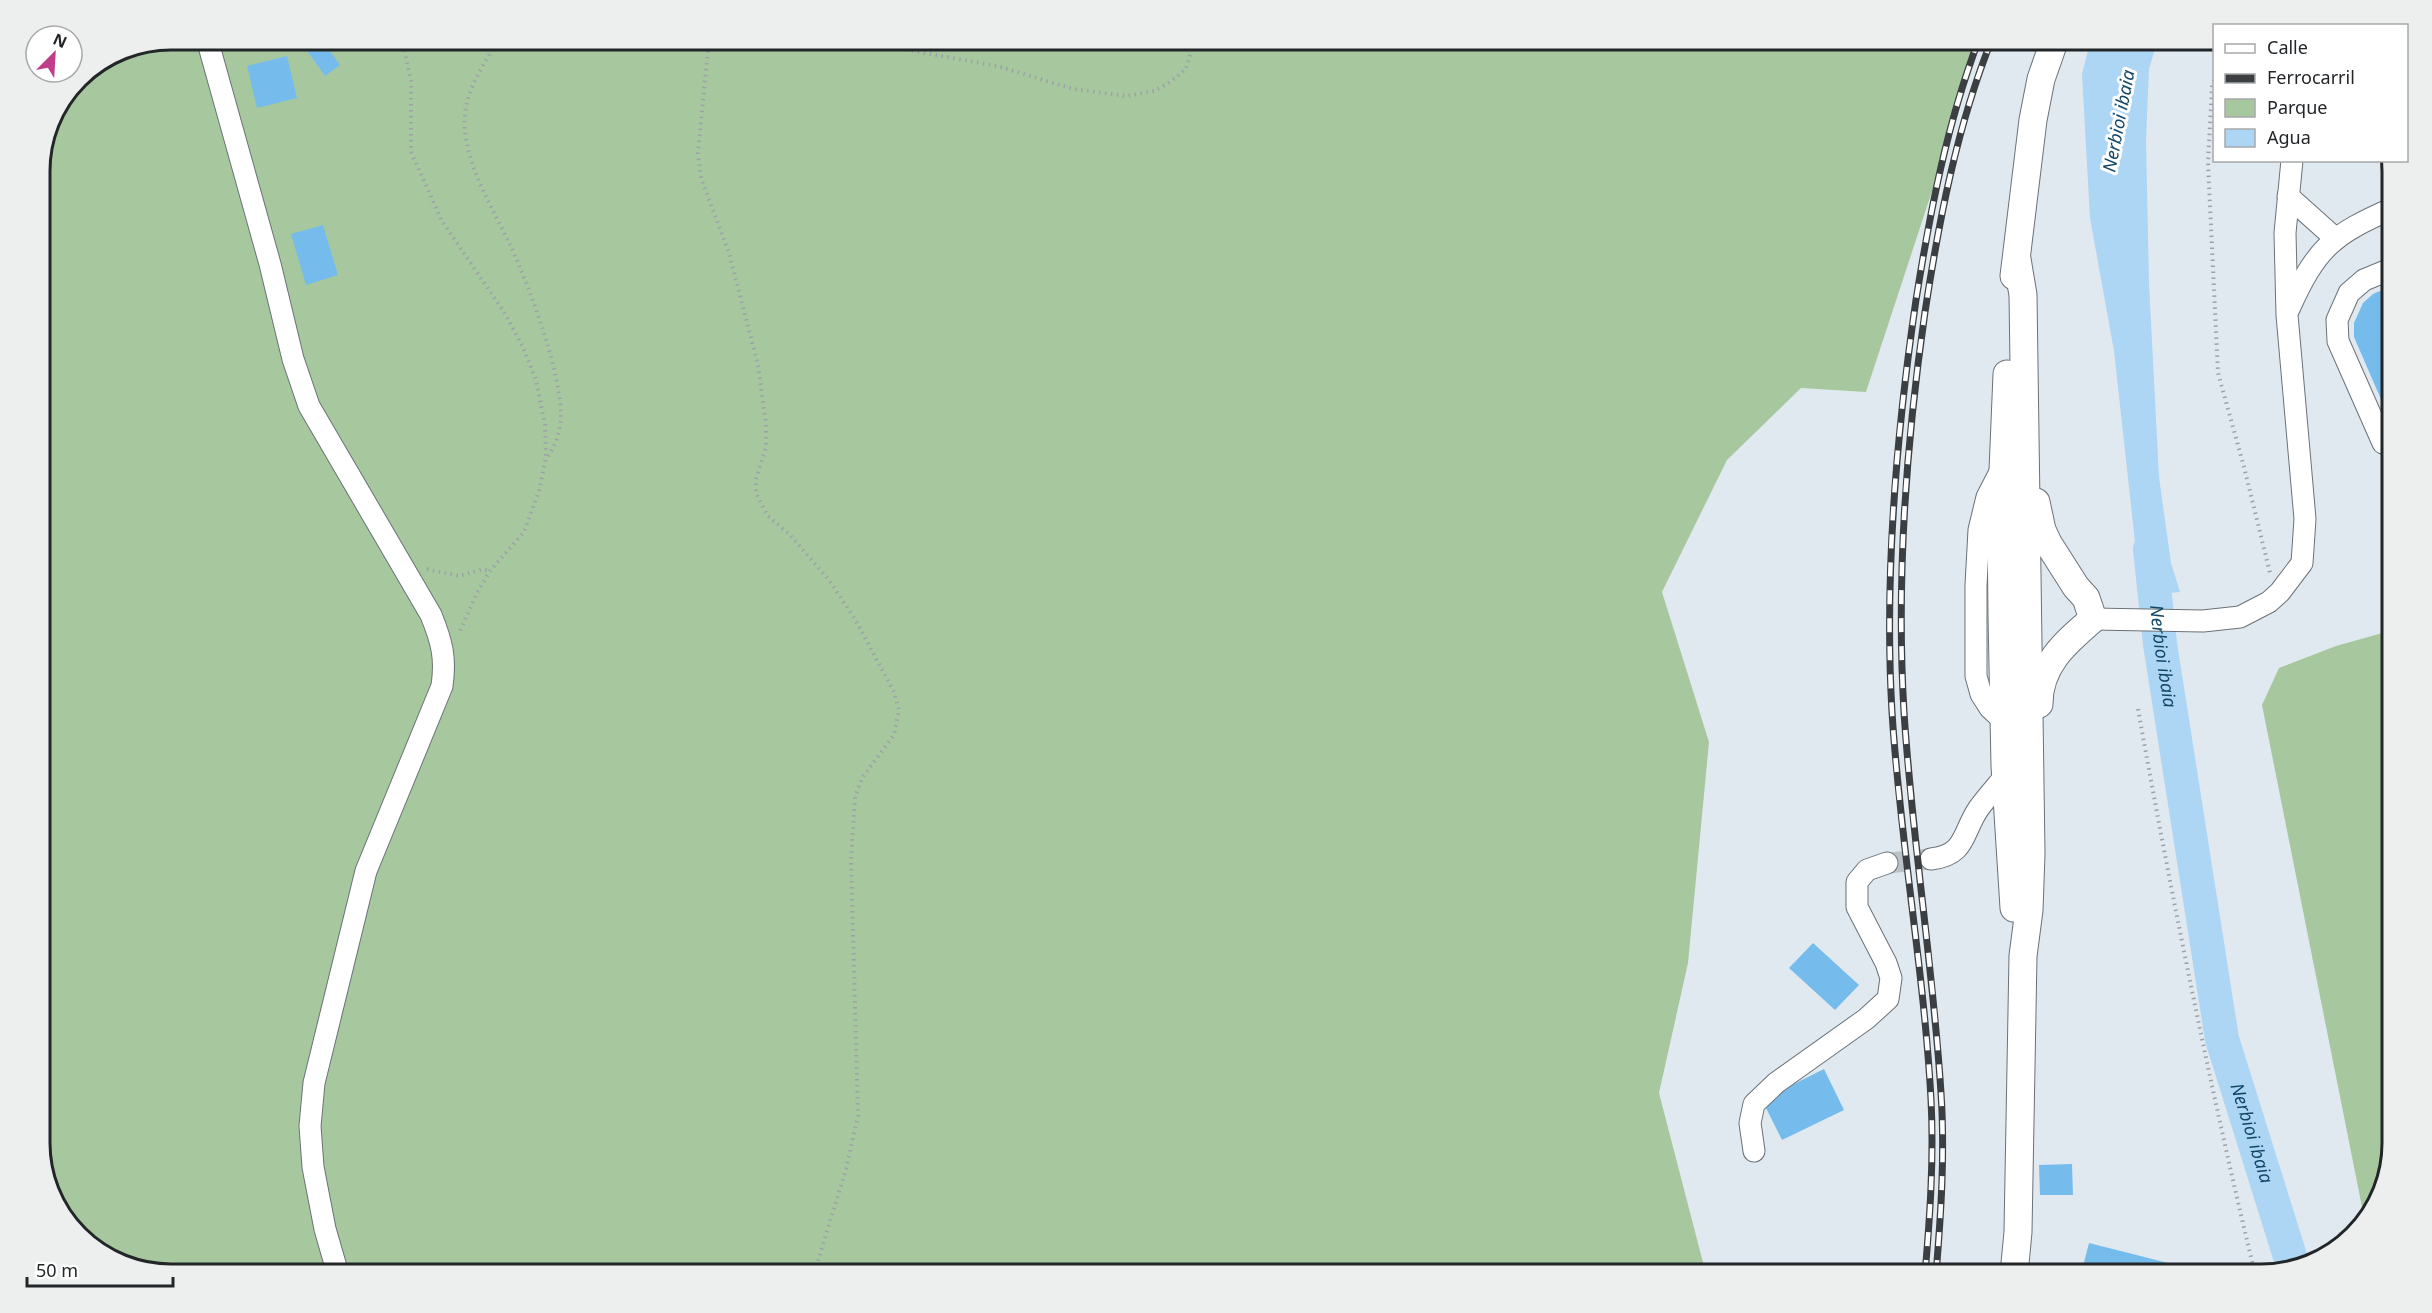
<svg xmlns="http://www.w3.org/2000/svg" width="2432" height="1313" font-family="'Noto Sans',sans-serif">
<rect width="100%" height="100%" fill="#e1e9f0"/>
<g fill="#a7c89f">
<path d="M171,39H1982L1866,392L1801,388L1727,460L1662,592L1709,742L1688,963L1659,1093L1706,1274H171L112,1260L61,1215L39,1151V163L49,120L78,77L121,49Z"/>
<path d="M2393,630V1142L2379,1201L2364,1217L2262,705L2279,668L2336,646Z"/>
</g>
<path fill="#add5f4" d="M2091,39H2158L2149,69L2146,140L2149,283L2159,477L2171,563L2180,592L2141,596L2114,351L2090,218L2082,74Z"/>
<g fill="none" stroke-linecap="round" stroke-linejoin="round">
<path stroke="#add5f4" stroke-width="34" id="s1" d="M2150,549L2160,644L2222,1039L2293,1266"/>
</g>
<g fill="#75bced">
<path d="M311,39H321L340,65L325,76L303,45Z"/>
<path d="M287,56L297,98L257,108L247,66Z"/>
<path d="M323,225L338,275L306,285L291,234Z"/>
<path d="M2393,285V420H2390L2354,337V323L2363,303L2373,294Z"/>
<path d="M1813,943L1859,985L1835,1010L1789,968Z"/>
<path d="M1824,1069L1844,1110L1782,1140L1762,1100Z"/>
<path d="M2072,1164L2073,1195H2040L2039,1165Z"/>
<path d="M2089,1243L2188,1268L2190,1274H2081Z"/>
</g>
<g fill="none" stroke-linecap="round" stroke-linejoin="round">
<path stroke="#bbc2c8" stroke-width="21" stroke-dasharray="21 10" stroke-linecap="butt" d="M1887,863L1931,859"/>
<g stroke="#6a7278" stroke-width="23">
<g id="minor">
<path d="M207,39L270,264L293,359L309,406L431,615C442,642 446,658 442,686L366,871L314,1083L310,1126L313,1167L325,1229L338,1274"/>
<path d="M2288,196L2336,239"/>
<path d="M2393,268L2364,280L2349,293L2337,320L2338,341L2383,443L2393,439"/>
<path d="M2289,309C2317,247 2332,235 2393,208"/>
<path d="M2001,470L1987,497L1979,530L1976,585V676L1981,694L1990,708L2004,721"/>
<path d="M2093,619L2203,621L2240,617L2269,602L2280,592L2302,563L2305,519L2287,315L2285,233L2292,160"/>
<path d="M1931,859C1967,855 1962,832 1979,808C1987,797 1997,786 2006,775"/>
<path d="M1754,1151L1750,1123L1754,1104L1776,1083L1866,1019L1888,999L1891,978L1886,963L1857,907V882L1867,870L1887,863"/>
</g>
</g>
<g stroke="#6a7278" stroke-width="29">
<g id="major">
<path d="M2014,276L2033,120L2041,79L2055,39"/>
<path d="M2007,374L2001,519L2002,616L2005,766L2014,908"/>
<path d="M2036,502L2042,530L2048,543L2076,587L2086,598L2093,619C2065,643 2039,665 2039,704"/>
<path d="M2014,1274L2018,1232L2023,956L2029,910L2031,854L2023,295L2017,259"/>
</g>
</g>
<g stroke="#9ca2a8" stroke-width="4" stroke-dasharray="1.5 4.5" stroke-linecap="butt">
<path d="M402,39L411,81V152L442,221L504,312L523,347L536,380L545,425L546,457L539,491L524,532L490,571L478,591L459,633"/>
<path d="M499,39C482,67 461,96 465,131C469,172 495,212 512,249C531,291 560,370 561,415C561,429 556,446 547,457"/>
<path d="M709,39L698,153L701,178L729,253L758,365L766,424V447L756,479V493L767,515L789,534L829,580L855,619L894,692L899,710L894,735L862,778L855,797L851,860L858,1116L846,1169L814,1274"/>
<path d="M847,39L997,66L1073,89L1127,96L1154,91L1170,82L1186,69L1195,39"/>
<path d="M2214,80L2212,87L2208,163L2218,373L2244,467L2270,573"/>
<path d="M427,569L459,576L483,569L490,571"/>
<path d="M2138,709C2172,899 2210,1087 2255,1274"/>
</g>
<use href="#minor" stroke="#fff" stroke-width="21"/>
<use href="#major" stroke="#fff" stroke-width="27"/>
<g stroke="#3b3f42" stroke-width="7">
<g id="rail">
<path d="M1925,1274C1930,1216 1934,1158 1931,1099C1924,970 1900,842 1892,712C1884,575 1896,436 1916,300C1930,212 1947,123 1979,39"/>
<path d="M1936,1274C1941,1214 1945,1153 1941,1093C1933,965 1912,839 1904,712C1896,579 1906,444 1925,312C1939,220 1957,126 1992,39"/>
</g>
</g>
<use href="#rail" stroke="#fff" stroke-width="4.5" stroke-dasharray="14" stroke-linecap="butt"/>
</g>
<g text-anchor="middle" stroke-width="6" stroke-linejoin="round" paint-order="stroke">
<g font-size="18" font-style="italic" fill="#124768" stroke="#fff">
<text transform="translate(2119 121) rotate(-79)" y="6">Nerbioi ibaia</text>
<text dy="6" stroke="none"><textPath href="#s1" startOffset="108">Nerbioi ibaia</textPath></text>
<text dy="6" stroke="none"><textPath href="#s1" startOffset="594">Nerbioi ibaia</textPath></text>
</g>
</g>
<path d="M0 0H2432V1313H0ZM171 50H2261A121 121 0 0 1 2382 171V1143A121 121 0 0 1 2261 1264H171A121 121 0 0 1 50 1143V171A121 121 0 0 1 171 50Z" fill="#edeeee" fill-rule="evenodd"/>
<path fill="none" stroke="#232629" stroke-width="3" d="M171 50H2261A121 121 0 0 1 2382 171V1143A121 121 0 0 1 2261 1264H171A121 121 0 0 1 50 1143V171A121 121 0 0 1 171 50Z"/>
<rect x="2213" y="24" width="195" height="138" fill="#ffffff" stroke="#a7a8a9" stroke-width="1.5"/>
<rect x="2225" y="44" width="30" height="9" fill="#ffffff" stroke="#a7a8a9" stroke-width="1.5"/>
<text x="2267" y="54" font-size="18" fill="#232629">Calle</text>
<rect x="2225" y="74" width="30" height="9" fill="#3b3f42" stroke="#a7a8a9" stroke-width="1.5"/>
<text x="2267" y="84" font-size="18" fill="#232629">Ferrocarril</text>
<rect x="2225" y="99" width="30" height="18" fill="#a7c89f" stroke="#a7a8a9" stroke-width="1.5"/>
<text x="2267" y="114" font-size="18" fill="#232629">Parque</text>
<rect x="2225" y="129" width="30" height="18" fill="#add5f4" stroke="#a7a8a9" stroke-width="1.5"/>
<text x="2267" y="144" font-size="18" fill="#232629">Agua</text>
<g transform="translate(54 54) rotate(24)"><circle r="28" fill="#ffffff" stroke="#a7a8a9" stroke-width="1.5"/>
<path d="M0-4.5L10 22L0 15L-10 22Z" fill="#be3e89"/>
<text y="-9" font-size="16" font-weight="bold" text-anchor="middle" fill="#232629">N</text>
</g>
<path d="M27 1277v9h146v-9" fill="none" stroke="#232629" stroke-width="3"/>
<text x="36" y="1277" font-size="18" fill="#232629" stroke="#ffffff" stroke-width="4.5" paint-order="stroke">50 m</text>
</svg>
